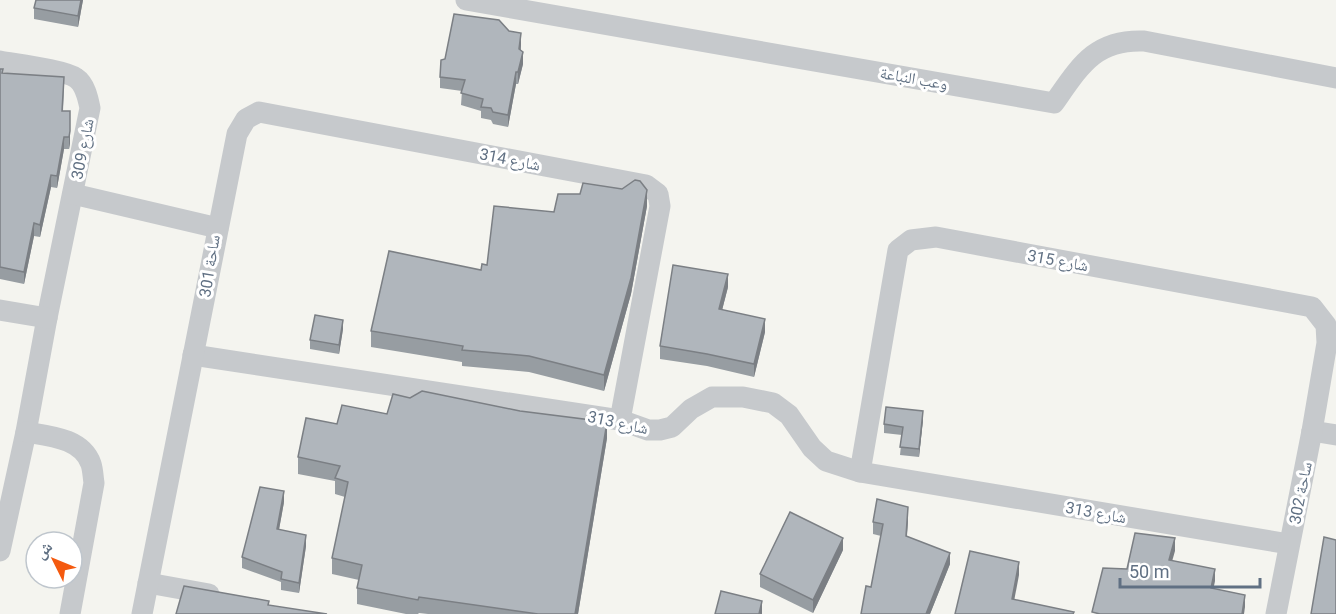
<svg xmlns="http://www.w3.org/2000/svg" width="1336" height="614" font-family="Roboto,'Noto Naskh Arabic',sans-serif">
<rect width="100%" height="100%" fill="#f4f4ef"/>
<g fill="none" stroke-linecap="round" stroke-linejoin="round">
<g stroke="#c6c9cc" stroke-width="21">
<path d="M466,0L1054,103C1080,66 1095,39 1144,41L1336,78"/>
<path d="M0,61C16,64 65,70 76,78C85,84 88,98 90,108L47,318L26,432L0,551"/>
<path d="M73,194L218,228"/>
<path d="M0,310L47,318"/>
<path d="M193,355L620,420L648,430H660L672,427L691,409L712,397H743L773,403L789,415L812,448L826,461L860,472L1289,544"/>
<path d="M1312,431L1336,435"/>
<path d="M26,432C49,436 82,438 91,464C93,470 93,477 94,483L70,614"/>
<path d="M860,472L898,250L911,240L936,237L1312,307L1326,325L1327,343L1312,431L1276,614"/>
<path d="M148,583L209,594"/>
<path d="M142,614L237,134L246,119L259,112L646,185L658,194L660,206L620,420"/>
</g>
</g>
<g fill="#979da2">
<path d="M36,0H83L78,27L34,19V8Z"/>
<path d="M521,45V50L523,64L518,84H516L508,127L493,124L491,120L481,118V111L461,105L462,91L440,88V77Z"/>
<path d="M0,69L3,73L64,89L63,111H70V143L69,149H64L57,188L51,187L40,237L34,236L24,284L0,279Z"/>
<path d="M647,206L631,294L604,391L529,372L462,366V362L371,347V331L481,270L554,212Z"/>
<path d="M728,287L722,310L765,332L754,377L707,366L660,359V346Z"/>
<path d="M343,329L339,354L310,349V340Z"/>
<path d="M387,414L607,438L578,614H428L419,613L418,614H406L357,604V588L359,580L332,574V558L345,497L335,494V481L298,474V457L337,424Z"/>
<path d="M923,420L919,457L900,455L902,435L884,433V424Z"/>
<path d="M284,502L279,530L306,546L299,593L281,590V582L242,568V557Z"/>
<path d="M908,519L907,536L950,564L930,614H861L871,587L881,536L873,534V522Z"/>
<path d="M843,550L813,613L760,587V574Z"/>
</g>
<g fill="#7b7f84">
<path d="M81,0H83L78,27V16Z"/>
<path d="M521,33V45L519,61V49Z"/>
<path d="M523,52V64L518,84V72Z"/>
<path d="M516,72V84L508,127V115Z"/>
<path d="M70,111V143L69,149V137Z"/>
<path d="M64,137V149L57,188V176Z"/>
<path d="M51,175V187L40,237V225Z"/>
<path d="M647,190V206L631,294L604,391V375Z"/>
<path d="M34,223V236L24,284V272Z"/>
<path d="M728,274V287L719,322V309Z"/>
<path d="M765,319V332L754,377V364Z"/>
<path d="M343,320V329L339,354V345Z"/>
<path d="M923,411V420L919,457V449Z"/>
<path d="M607,422V438L578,614H575Z"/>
<path d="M284,491V502L277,540V529Z"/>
<path d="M908,507V519L906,548V536Z"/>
<path d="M306,535V546L299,593V583Z"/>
<path d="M843,538V550L813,613V600Z"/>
<path d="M1175,538V551L1169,572V560Z"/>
<path d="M950,553V564L930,614H926Z"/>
<path d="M1019,562V575L1012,612V599Z"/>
<path d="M1215,569V581L1211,601V588Z"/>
<path d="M1245,595V607L1244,614H1242Z"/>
<path d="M762,601V614H759Z"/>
</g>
<g fill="#b0b6bc" stroke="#7b7f84" stroke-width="1.5">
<path d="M36,0H81L78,16L34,8Z"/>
<path d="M454,14L499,20L509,31L521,33L519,49L523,52L518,72H516L508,115L493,112L491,108L481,107L483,99L461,93L465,80L440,77L441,60L445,59Z"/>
<path d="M0,69H3L2,73L64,77L62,111H70V131L69,137H64L57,176L51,175L40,225L34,223L24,272L0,267Z"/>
<path d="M635,180L640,181L647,190L631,278L604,375L529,356L462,350L463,346L371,331L389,251L481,270L482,264L487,265L494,206L554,212L558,194H580L583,183L622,189Z"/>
<path d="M673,265L728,274L719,309L765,319L754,364L707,354L660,346Z"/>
<path d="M315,315L343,320L339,345L310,340Z"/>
<path d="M422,391L520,411L607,422L575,614H538L419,597L418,600L357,588L362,565L332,558L348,482L335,478L340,466L298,457L306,418L337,424L342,405L387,414L393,394L410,398Z"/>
<path d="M886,407L923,411L919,449L900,447L903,427L884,424Z"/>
<path d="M260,487L284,491L277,529L306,535L299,583L281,579L282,572L242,557Z"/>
<path d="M877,499L908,507L906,536L950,553L926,614H861L866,586L871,587L883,524L873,522Z"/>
<path d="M790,512L843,538L813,600L760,574Z"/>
<path d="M1135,533L1175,538L1169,560L1215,569L1211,588L1245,595L1242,614H1100L1092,612L1103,568L1127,569Z"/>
<path d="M1324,537L1336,540V614H1311Z"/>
<path d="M970,551L1019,562L1012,599L1074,612L1073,614H955Z"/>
<path d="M184,586L269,601L268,605L327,614H176Z"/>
<path d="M721,591L762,601L759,614H715Z"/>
</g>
<g text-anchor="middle" stroke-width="6" stroke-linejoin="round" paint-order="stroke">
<g font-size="16" fill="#607083" stroke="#fff">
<text transform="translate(914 78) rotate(10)" y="6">وعب النباعة</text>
<text transform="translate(82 149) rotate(-79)" y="6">شارع 309</text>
<text transform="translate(510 159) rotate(11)" y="6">شارع 314</text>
<text transform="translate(1058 260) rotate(10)" y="6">شارع 315</text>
<text transform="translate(209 266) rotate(-81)" y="6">ساحة 301</text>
<text transform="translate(618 422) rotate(12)" y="6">شارع 313</text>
<text transform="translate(1300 493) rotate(-79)" y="6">ساحة 302</text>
<text transform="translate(1096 512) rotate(10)" y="6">شارع 313</text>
</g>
</g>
<g transform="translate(54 560) rotate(313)"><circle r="28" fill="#ffffff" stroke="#bfc6cd" stroke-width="1.5"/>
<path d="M0-4.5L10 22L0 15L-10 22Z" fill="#f45a0f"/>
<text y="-9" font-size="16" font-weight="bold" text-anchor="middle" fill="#607083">ش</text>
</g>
<path d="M1120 578v9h140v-9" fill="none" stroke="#607083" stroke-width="3"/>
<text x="1129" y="578" font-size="18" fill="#607083" stroke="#ffffff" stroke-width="4.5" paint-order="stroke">50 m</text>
</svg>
